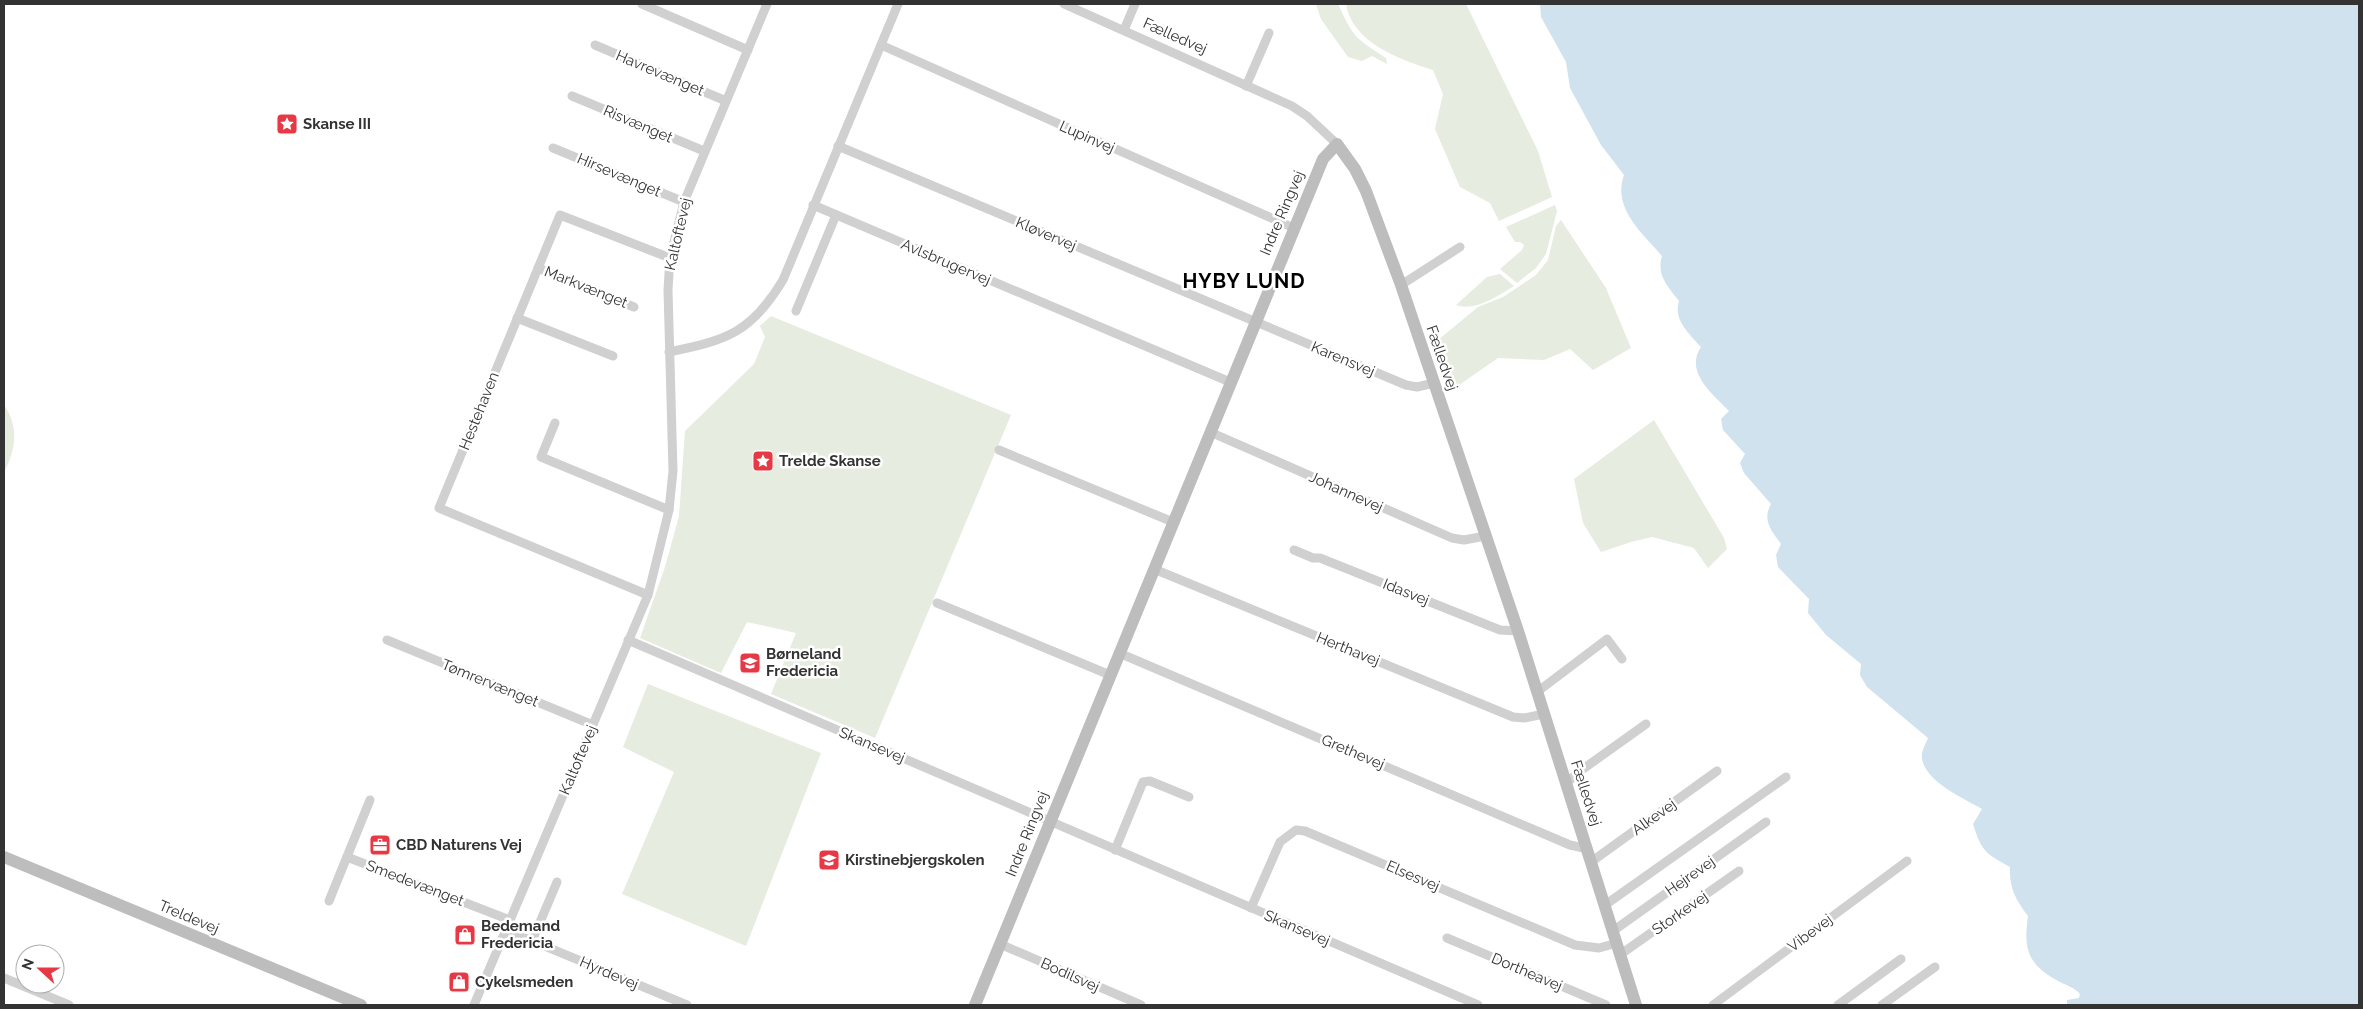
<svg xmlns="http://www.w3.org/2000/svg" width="2363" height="1009" font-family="Raleway,sans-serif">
<rect width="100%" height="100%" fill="#fff"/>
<g fill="#e6ecdf">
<path d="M1316,4H1338C1353,37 1355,38 1386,58L1387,64L1372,56L1362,61L1348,57L1321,19Z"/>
<path d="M1346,4H1466L1538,151L1552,197L1499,221L1490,203L1460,187L1435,129L1443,94L1433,70C1401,60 1352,43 1346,4Z"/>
<path d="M1555,205L1557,211L1546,254L1536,268L1517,283L1500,269L1522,250L1524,245L1520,242H1515L1506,227Z"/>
<path d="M1561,220L1606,288L1631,348L1593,370L1570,349L1544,360L1498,358L1449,392L1432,345L1478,307L1503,297L1536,275L1548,260L1556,226Z"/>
<path d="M1500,274L1514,286C1498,296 1474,312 1456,305L1487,277Z"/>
<path d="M771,316L1011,415L875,738L771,694L796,633L747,622L721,673L640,638L665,567L679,516L685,431L754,364L765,337L760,326Z"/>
<path d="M4,405C19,426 16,450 4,472Z"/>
<path d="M1654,420L1724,538L1727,549L1708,568L1694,548L1652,537L1631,542L1601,552L1583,523L1574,479Z"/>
<path d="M648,684L821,753L746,946L622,894L674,772L623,747Z"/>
</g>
<path fill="#cfe2ee" d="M1540,4H2359V1005H2067V1000L2079,998L2080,994C2075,988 2066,985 2060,982C2028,965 2023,950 2028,916C2016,900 2009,888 2010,867C1985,853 1982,852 1973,824L1982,809C1963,798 1919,779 1922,753C1923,748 1926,743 1928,738L1867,687L1860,675L1861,664L1826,635L1808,613L1809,599L1778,567L1776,555L1781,544C1771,530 1762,520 1771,504L1744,473L1740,463L1745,454L1723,430L1721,419L1729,411C1713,394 1684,372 1701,347C1689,333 1673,320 1679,301C1668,287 1656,275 1662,256C1642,233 1612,208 1624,175L1601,145L1570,88L1566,62L1541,17Z"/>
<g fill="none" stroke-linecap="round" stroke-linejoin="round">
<g stroke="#d0d0d0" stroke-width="9">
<path d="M642,4L748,50"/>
<path d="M1064,4L1292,106L1307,116L1337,144"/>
<path d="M1124,30L1135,4"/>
<path d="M595,45L726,101"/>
<path d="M881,45L1294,228"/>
<path d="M1246,86L1269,33"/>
<path d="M572,96L704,151"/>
<path d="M838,146L1406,385L1417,387L1434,383"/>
<path d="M553,148L684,202"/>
<path d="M813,205L1230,382"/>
<path d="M538,268L634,307"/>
<path d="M1401,285L1460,247"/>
<path d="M796,311L836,215"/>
<path d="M517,318L613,356"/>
<path d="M669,352C727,340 751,333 783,280L898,4"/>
<path d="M555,423L541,457L669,510"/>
<path d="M1210,432L1452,538L1464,540L1485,536"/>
<path d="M999,450L1173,522"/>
<path d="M1294,550L1313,558H1320L1500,630L1518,631"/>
<path d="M1154,569L1513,717L1524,718L1544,714"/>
<path d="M648,595L439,508L560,215L670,258"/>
<path d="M937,603L1110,675"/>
<path d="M387,640L593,725"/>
<path d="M628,640L1478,1005"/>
<path d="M1119,653L1570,845L1588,849"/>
<path d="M1537,692L1607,639L1622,659"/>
<path d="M1566,784L1576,774L1646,724"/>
<path d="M1115,850L1143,782L1150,781L1189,797"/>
<path d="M347,857L510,920"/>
<path d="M1591,862L1717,771"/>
<path d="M329,901L370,800"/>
<path d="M1605,905L1786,777"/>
<path d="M1251,908L1280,842L1296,830L1305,831L1575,945L1599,948L1617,943"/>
<path d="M506,930L687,1005"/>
<path d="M1613,931L1766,822"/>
<path d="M1447,938L1606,1005"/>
<path d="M532,941L557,882"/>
<path d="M1000,944L1141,1005"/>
<path d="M1621,954L1739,871"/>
<path d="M4,978L69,1005"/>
<path d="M474,1005L648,595L669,510L673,471L668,290L670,258L684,202L767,4"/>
<path d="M1713,1005L1907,861"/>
<path d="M1838,1005L1901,959"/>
<path d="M1882,1005L1935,967"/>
</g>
<g stroke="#bdbdbd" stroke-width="12">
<path d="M4,857L361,1005"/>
<path d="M975,1005L1323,159L1337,144L1355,169L1366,191L1401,285L1518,631L1636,1005"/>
</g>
</g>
<defs>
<g id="sight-square" transform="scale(1.125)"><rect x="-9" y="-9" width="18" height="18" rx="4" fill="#e63946" stroke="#fff"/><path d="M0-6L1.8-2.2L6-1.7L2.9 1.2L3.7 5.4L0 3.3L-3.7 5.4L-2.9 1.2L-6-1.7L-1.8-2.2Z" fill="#fff"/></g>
<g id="school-square" transform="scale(1.125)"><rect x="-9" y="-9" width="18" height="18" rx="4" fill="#e63946" stroke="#fff"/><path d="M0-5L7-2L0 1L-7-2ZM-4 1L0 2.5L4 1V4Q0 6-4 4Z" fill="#fff"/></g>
<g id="office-square" transform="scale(1.125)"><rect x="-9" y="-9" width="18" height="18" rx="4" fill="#e63946" stroke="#fff"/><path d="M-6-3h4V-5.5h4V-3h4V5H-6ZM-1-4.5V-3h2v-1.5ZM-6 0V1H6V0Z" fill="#fff"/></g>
<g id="shop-square" transform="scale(1.125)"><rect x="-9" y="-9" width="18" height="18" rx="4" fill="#e63946" stroke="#fff"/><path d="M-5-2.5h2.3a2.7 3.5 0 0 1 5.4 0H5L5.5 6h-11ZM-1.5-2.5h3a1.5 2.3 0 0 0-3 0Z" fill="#fff"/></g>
</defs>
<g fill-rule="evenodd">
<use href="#sight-square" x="287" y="124"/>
<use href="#sight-square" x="763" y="461"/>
<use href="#school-square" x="750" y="663"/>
<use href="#office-square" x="380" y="845"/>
<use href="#school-square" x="829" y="860"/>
<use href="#shop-square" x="465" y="935"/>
<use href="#shop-square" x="459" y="982"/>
</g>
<g text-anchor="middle" stroke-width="5" stroke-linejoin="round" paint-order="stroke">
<g font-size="15" fill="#333" stroke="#fff">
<text transform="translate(1175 36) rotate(24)" y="5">Fælledvej</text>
<text transform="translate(660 73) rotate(23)" y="5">Havrevænget</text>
<text transform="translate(638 124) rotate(23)" y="5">Risvænget</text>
<text transform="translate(1087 137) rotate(24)" y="5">Lupinvej</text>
<text transform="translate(619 175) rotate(23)" y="5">Hirsevænget</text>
<text transform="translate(1282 213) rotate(-67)" y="5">Indre Ringvej</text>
<text transform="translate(678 234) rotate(-77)" y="5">Kaltoftevej</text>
<text transform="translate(1046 234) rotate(23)" y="5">Kløvervej</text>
<text transform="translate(946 262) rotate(23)" y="5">Avlsbrugervej</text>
<text transform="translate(586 287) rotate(22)" y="5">Markvænget</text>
<text transform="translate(1442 358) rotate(71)" y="5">Fælledvej</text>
<text transform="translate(1343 359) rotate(23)" y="5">Karensvej</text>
<text transform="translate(479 411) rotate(-68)" y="5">Hestehaven</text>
<text transform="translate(1346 492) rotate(24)" y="5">Johannevej</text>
<text transform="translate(1406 592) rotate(22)" y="5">Idasvej</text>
<text transform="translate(1348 649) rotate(22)" y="5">Herthavej</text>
<text transform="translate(490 683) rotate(22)" y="5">Tømrervænget</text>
<text transform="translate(872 745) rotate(23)" y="5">Skansevej</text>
<text transform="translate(1353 752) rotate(23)" y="5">Grethevej</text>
<text transform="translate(578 760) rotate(-67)" y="5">Kaltoftevej</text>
<text transform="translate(1586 793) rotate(72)" y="5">Fælledvej</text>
<text transform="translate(1654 817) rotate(-36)" y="5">Alkevej</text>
<text transform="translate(1027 834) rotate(-68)" y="5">Indre Ringvej</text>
<text transform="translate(1413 876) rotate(23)" y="5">Elsesvej</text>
<text transform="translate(1690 876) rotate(-35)" y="5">Hejrevej</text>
<text transform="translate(415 883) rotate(21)" y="5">Smedevænget</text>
<text transform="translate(1680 913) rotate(-35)" y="5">Storkevej</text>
<text transform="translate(189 917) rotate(23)" y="5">Treldevej</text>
<text transform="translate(1297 928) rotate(23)" y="5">Skansevej</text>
<text transform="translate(1810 933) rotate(-37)" y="5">Vibevej</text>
<text transform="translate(1527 972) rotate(23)" y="5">Dortheavej</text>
<text transform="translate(609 973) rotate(23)" y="5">Hyrdevej</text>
<text transform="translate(1070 975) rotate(24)" y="5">Bodilsvej</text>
</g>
<g font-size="15" font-weight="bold" fill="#333" stroke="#fff" text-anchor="start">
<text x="303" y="129">Skanse III</text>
<text x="779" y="466">Trelde Skanse</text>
<text x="766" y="659">Børneland<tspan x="766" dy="17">Fredericia</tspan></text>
<text x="396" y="850">CBD Naturens Vej</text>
<text x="845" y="865">Kirstinebjergskolen</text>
<text x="481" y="931">Bedemand<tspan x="481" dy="17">Fredericia</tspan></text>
<text x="475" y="987">Cykelsmeden</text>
</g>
<g font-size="20" font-weight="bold" letter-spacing="1" fill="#000" stroke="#fff">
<text x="1244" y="288">HYBY LUND</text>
</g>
</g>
<rect width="2363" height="1009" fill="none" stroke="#333333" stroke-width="10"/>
<g transform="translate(40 969) rotate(291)"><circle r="24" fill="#ffffff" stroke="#adadad"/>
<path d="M0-4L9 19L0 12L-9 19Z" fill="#e63946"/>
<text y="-8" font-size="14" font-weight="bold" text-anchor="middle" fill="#333333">N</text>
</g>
</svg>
